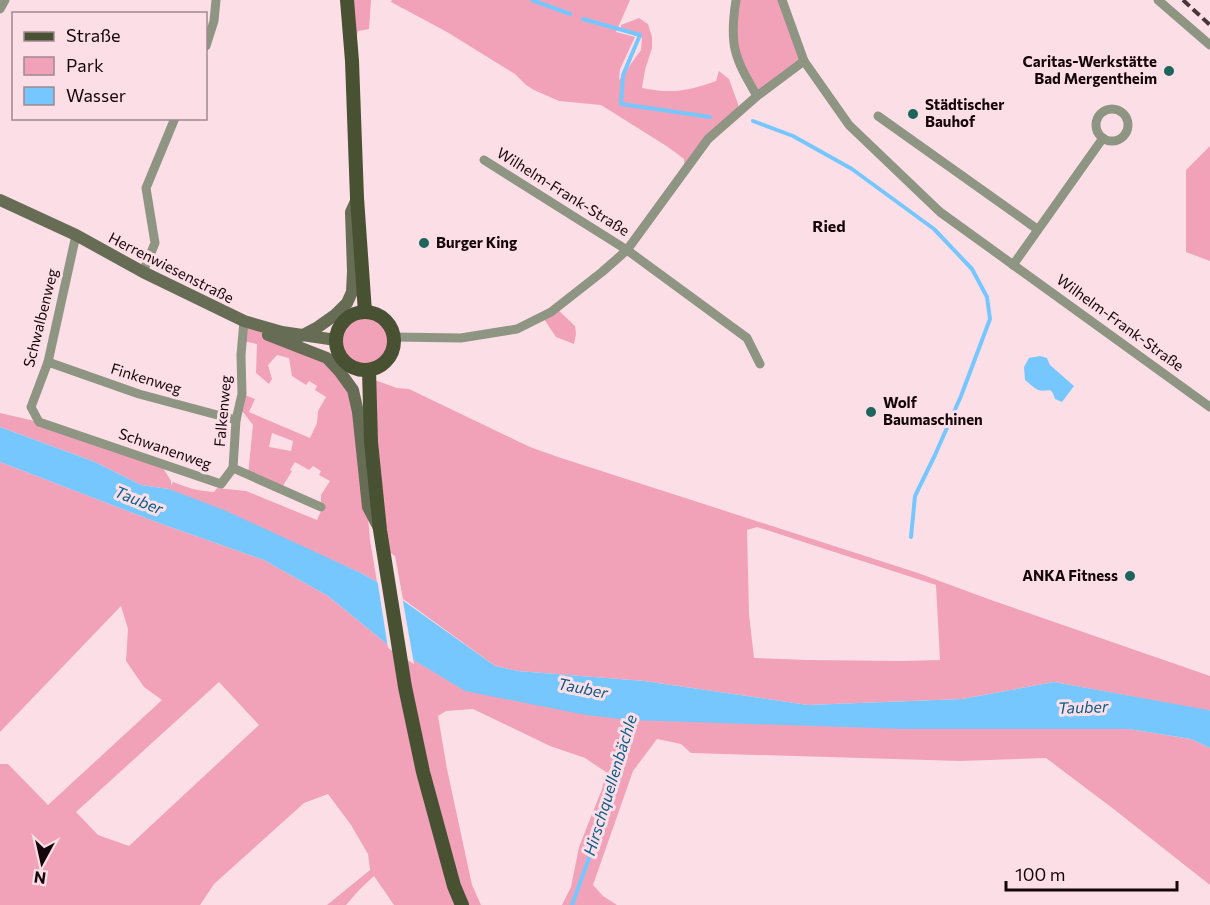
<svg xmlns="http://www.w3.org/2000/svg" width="1210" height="905" font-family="Commissioner,sans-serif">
<rect width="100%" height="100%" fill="#fcdfe6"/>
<g fill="#f1a2b9" fill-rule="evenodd">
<path d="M347,0H371L369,29L358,31L352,61Z"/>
<path d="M392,0H630L616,32L635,37L620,69L619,80L641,50L642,38L621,31V25L639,18L648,24L652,37V48L645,70L642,88C671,94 689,91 716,81L719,71L729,79L738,104L739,112L685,170L684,159L668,147L601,105L559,101L534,90L526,85L515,74L447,32L391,2Z"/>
<path d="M736,0H782L804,61L757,96L734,44Z"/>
<path d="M1210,146V261L1186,252V170Z"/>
<path d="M556,308L575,326L576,334L574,344L556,337L542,316Z"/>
<circle cx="365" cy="341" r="29"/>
<path d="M244,321L327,358L353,390L362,445L370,540L377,582L363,574L169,489L141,485L95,462L0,427V413L39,422L160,463L171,481V485L173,482C188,488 198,491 214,492L217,488L246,491L317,520L321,511V495L330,481L319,475L321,471L313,466L309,470L295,462L290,470L292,471L281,489L248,475L253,425L239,407L242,394L255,399L249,412L310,438L317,423L318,411L326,397L315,390L317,386L309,381L306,385L292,376L289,358L277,355L268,365L272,379L269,384L256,373L257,344L242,341ZM272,433L293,441L291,451L269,447Z"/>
<path d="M369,378L397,388L409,389L530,447L558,457L918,573L991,600L1210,676V711L1054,682L962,699L808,705L644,681L518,671L495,666L403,599L395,556L383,548ZM757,527L936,585L940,660L902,661L808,660L754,658L749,614L747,530Z"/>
<path d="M0,462L159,523L264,560L328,596L387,644L466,691L1129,729L1191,739L1210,748V885L1111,807L1046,758L960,761L691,753L681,744L657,739L633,771L593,885L603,896L617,905H562L571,887L579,847L602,789L606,772L585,758L550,746L473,709L446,711L438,716L447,769L472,885L481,905H394L374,876L360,889L346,905H327L370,870L368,854L351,825L328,794L304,803L214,884L200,905H0V764H8L48,805L162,700L144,687L126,661L128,629L121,606L0,732ZM219,682L259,725L129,846L98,835L76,812Z"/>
</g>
<g fill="#77c7ff">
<path d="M1040,356L1047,358L1050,365L1074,386L1062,402L1055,399C1051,385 1048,393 1038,390C1034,388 1029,383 1025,380L1024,367L1029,358Z"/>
<path d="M0,427L95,462L141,485L169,489L224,510L363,574L377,582L495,666L518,671L644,681L808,705L962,699L1054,682L1208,710L1210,711V748L1191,739L1129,729H904L630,720L586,715L465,691L387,644L328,596L264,560L159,523L0,462Z"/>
</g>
<path fill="#fcdfe6" d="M377,578L402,596L414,664L388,648Z"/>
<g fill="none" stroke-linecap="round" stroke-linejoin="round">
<g stroke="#77c7ff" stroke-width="4">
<path d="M532,0L570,14"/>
<path d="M583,19L640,35L623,75L621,104L710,117"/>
<path d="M753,121L793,136L852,169L934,229L972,269L987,297L990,319L961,396L935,455L915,496L911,537"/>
<path d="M572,905L606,811L631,717"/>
</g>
<g stroke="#8f9583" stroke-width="9">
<path d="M736,0C729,45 734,57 757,96"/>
<path d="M782,0L804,61L849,125L940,212L1210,407"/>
<path d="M1158,0L1210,45"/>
<path d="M0,9L5,0"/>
<path d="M206,46L214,21L216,0"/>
<circle cx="1112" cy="125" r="16"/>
<path d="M878,116L1037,229"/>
<path d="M484,160L627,250L747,338L760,364"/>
<path d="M76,235L48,362L31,407L39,422L221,484L233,468L321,507"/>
<path d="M1013,265L1103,138"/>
<path d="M143,272L155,243L146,188L175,118"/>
<path d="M394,337L461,338L517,329L551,312L602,272L627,250L708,139L757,96L804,61"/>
<path d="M48,362L139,394L236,420"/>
<path d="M233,468L236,420L242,394L241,355L244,321"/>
</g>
<g stroke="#666d54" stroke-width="12">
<path d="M0,200L76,235L143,272L244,321L282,332L336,340"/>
<path d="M268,335L327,358L340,372L353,390L358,412L368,507L379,528"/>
<path d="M301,336L318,327L335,315L347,303L352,292L353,271L351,212L357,199"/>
</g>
<g stroke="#495133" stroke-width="14">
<path d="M347,0L352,61L357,198L365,312"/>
<circle cx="365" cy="341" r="29"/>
<path d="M369,370L371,442L380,530L405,687L423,772L454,886L462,905"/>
</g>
<path stroke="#48363b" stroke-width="4" stroke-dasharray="9 4.5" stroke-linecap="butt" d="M1183,0L1210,25"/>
</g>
<g fill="#1d655a" stroke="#fcdfe6" stroke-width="2">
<circle cx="1169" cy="71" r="6"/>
<circle cx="913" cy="114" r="6"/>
<circle cx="424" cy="243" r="6"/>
<circle cx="871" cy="412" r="6"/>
<circle cx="1130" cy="576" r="6"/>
</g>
<g text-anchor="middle" stroke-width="6" stroke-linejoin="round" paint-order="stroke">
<g font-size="15" font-weight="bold" fill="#15060b" stroke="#fcdfe6" text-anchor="start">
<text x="1157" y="67" text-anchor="end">Caritas-Werkstätte<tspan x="1157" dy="17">Bad Mergentheim</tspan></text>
<text x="925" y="110">Städtischer<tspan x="925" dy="17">Bauhof</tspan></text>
<text x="436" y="248">Burger King</text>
<text x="883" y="408">Wolf<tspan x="883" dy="17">Baumaschinen</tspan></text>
<text x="1118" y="581" text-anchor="end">ANKA Fitness</text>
</g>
<g font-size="15" fill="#15060b" stroke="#fcdfe6">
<text transform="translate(563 192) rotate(32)" y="5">Wilhelm-Frank-Straße</text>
<text transform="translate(171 268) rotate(27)" y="5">Herrenwiesenstraße</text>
<text transform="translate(41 318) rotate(-76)" y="5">Schwalbenweg</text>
<text transform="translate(1120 323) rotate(36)" y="5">Wilhelm-Frank-Straße</text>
<text transform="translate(146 379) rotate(17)" y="5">Finkenweg</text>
<text transform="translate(223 411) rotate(-85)" y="5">Falkenweg</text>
<text transform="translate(165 449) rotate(19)" y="5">Schwanenweg</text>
</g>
<g font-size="16" font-weight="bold" fill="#15060b" stroke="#fcdfe6">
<text x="829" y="232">Ried</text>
</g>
<g font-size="16" font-style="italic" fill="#095d8a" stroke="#fcdfe6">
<text transform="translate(139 500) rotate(22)" y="6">Tauber</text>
<text transform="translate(583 688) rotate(11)" y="6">Tauber</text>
<text transform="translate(1083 707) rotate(-2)" y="6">Tauber</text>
<text transform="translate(610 785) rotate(-73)" y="6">Hirschquellenbächle</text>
</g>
</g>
<rect x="12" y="12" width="195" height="108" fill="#fcdfe6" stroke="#a0888e" stroke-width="1.5"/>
<rect x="24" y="32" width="30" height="9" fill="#495133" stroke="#a0888e" stroke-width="1.5"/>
<text x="66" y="42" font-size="18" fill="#15060b">Straße</text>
<rect x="24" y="57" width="30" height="18" fill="#f1a2b9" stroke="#a0888e" stroke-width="1.5"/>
<text x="66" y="72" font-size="18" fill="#15060b">Park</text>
<rect x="24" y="87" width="30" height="18" fill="#77c7ff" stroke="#a0888e" stroke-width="1.5"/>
<text x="66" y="102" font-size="18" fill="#15060b">Wasser</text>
<g transform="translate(42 863) rotate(188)" stroke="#fcdfe6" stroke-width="4.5" paint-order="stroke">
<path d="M0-4.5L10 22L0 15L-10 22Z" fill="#15060b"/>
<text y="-9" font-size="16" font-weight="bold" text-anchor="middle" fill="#15060b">N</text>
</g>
<path d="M1006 881v9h171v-9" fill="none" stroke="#15060b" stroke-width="3"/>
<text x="1015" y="881" font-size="18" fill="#15060b" stroke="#fcdfe6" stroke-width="4.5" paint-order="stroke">100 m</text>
</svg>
